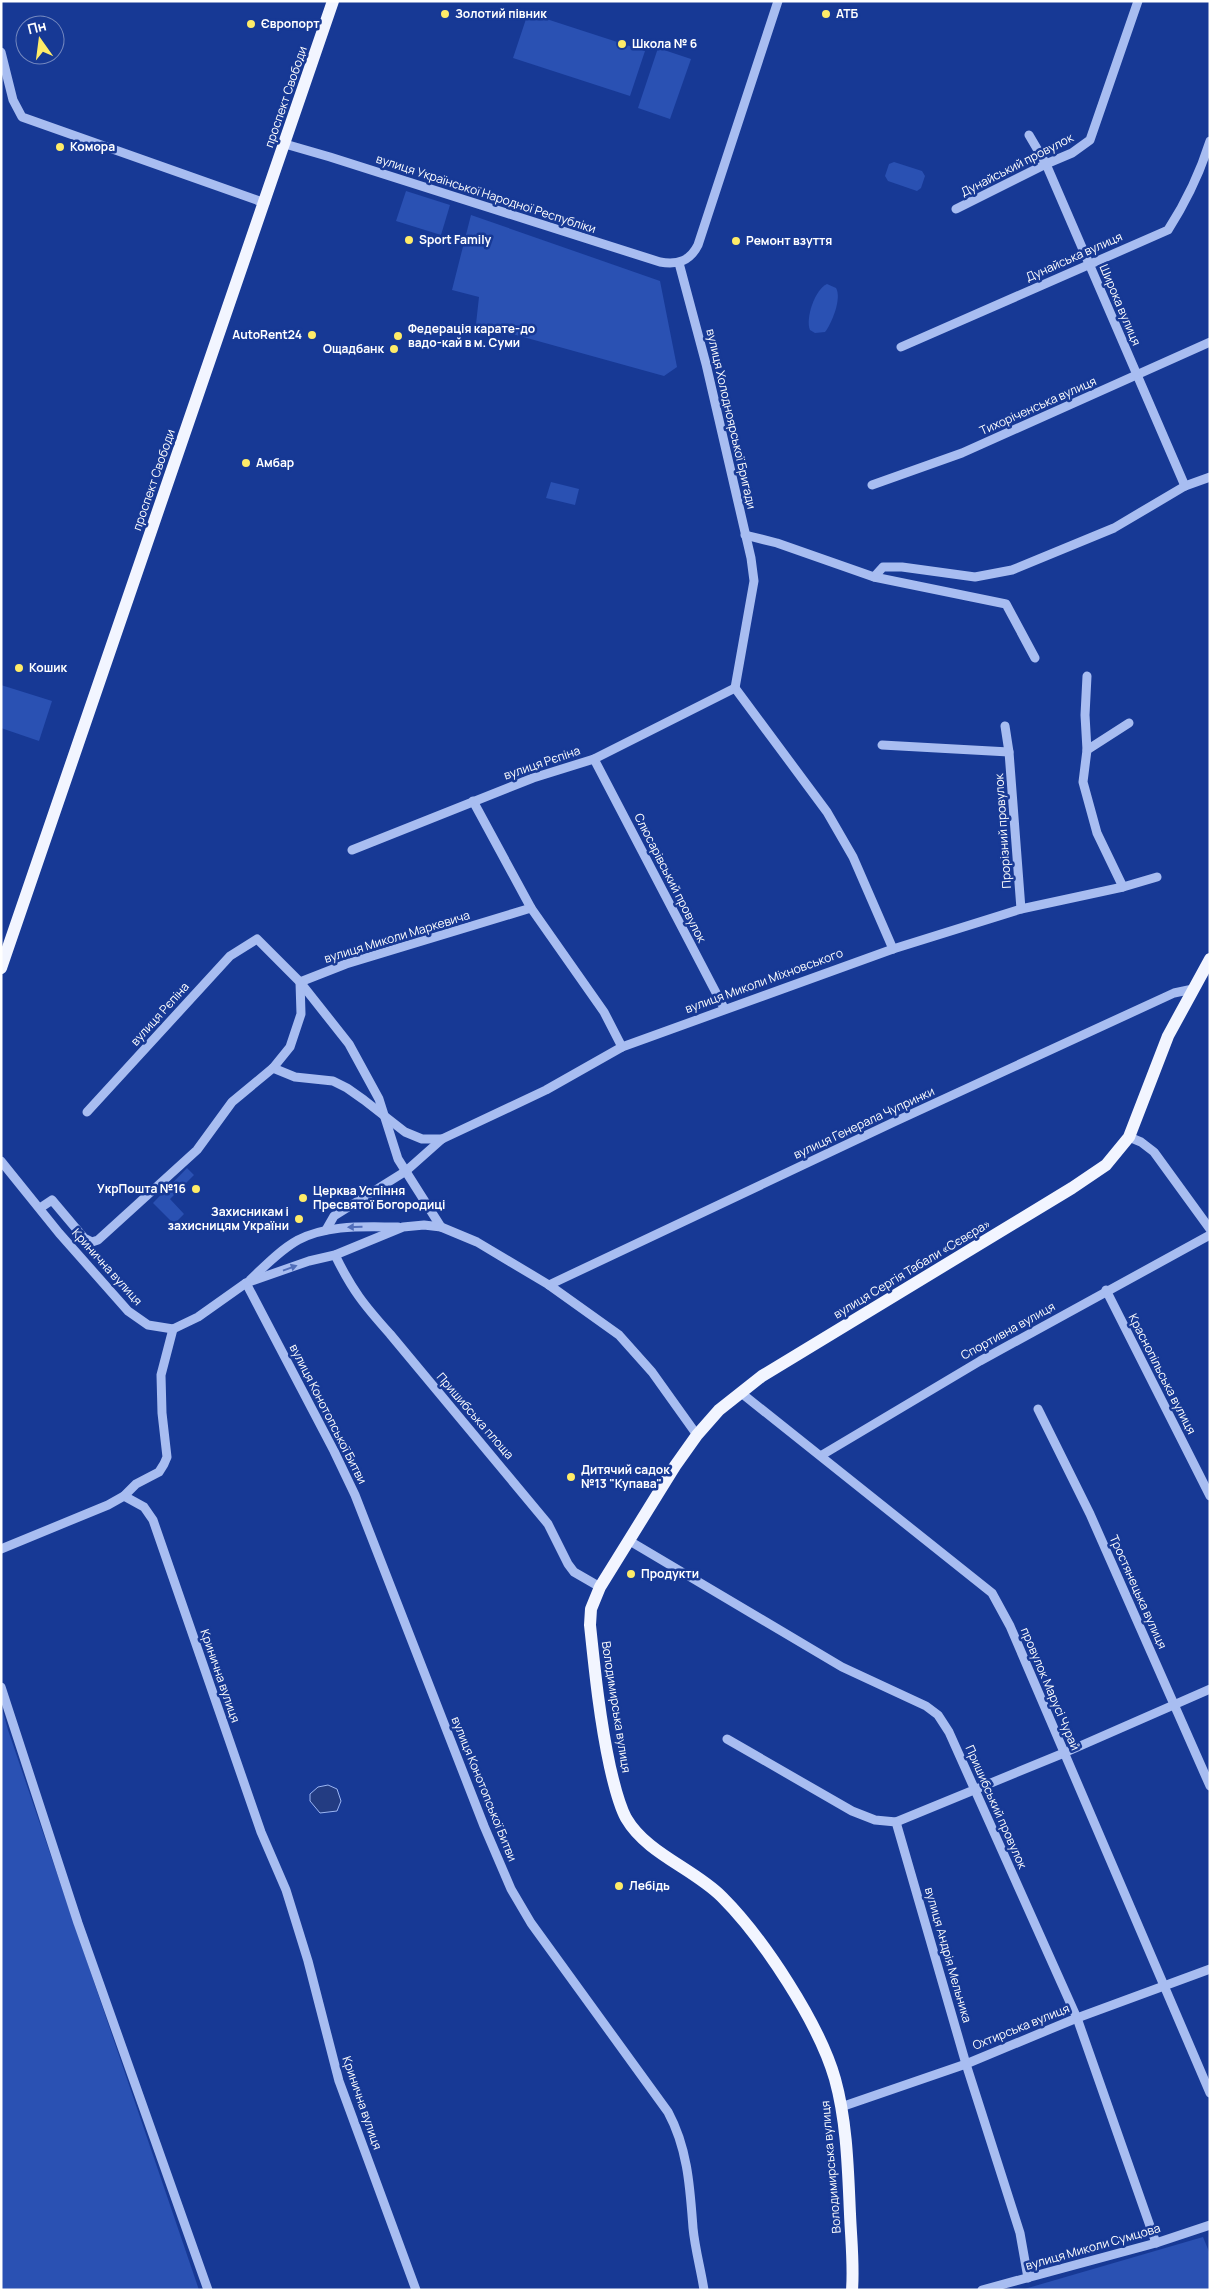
<svg xmlns="http://www.w3.org/2000/svg" width="1211" height="2291" font-family="Manrope,sans-serif">
<rect width="100%" height="100%" fill="#173995"/>
<g fill="#2a51b3">
<path d="M528,13L645,51L630,96L513,58Z"/>
<path d="M658,48L691,59L670,119L638,108Z"/>
<path d="M894,162L922,171L925,176L921,188L917,191L888,181L885,176L889,164Z"/>
<path d="M406,191L450,205L441,235L396,221Z"/>
<path d="M471,215L660,281L677,367L664,376L476,324L479,297L452,290Z"/>
<path d="M827,284L836,288C842,298 832,323 825,332L815,333L810,330C805,319 815,289 827,284Z"/>
<path d="M551,482L579,489L575,505L546,498Z"/>
<path d="M1,685L52,701L39,741L1,728Z"/>
<path d="M187,1168L194,1175L170,1199L184,1214L174,1224L153,1203Z"/>
<path d="M1,1705L8,1730L199,2290H1Z"/>
<path d="M1203,2237L1210,2254V2290H1021Z"/>
</g>
<path fill="#233c82" stroke="#9bb5f3" d="M328,1785L337,1789L341,1801L337,1811L320,1813L310,1801V1794L318,1787Z"/>
<g fill="none" stroke-linecap="round" stroke-linejoin="round">
<g stroke="#a8bdf1" stroke-width="9">
<path d="M1,52L13,100L22,117L265,203"/>
<path d="M1029,135L1046,164L1185,486"/>
<path d="M285,144L330,157L660,262C678,265 690,261 698,245L778,1"/>
<path d="M956,209L1046,164L1072,153L1090,140L1138,1"/>
<path d="M679,263L706,364L751,558L754,581L735,688"/>
<path d="M901,347L1168,230C1186,202 1200,173 1210,141"/>
<path d="M872,485L962,453L1210,342"/>
<path d="M745,535L777,543L874,577L1006,604L1035,658"/>
<path d="M874,577L883,567H902L975,577L1012,570L1114,528L1185,486L1210,477"/>
<path d="M1087,676L1085,715L1087,750L1083,782L1097,833L1123,887"/>
<path d="M735,688L827,812L853,857L893,949"/>
<path d="M1005,726L1009,752L1021,909"/>
<path d="M882,745L1009,752"/>
<path d="M1087,750L1129,723"/>
<path d="M594,759L724,1008"/>
<path d="M473,801L531,908L604,1012L622,1047"/>
<path d="M352,850L533,778L594,759L735,688"/>
<path d="M273,1068L295,1077L333,1081L347,1088L364,1100L405,1132L422,1139H442"/>
<path d="M87,1112L230,956L257,939L300,982L349,1044L379,1099L398,1159L441,1227"/>
<path d="M1129,1137L1141,1142L1154,1152L1210,1229"/>
<path d="M1,1161L59,1233L128,1311L148,1325L173,1329L198,1317L246,1283L309,1261L335,1255L403,1227L424,1225L441,1227L477,1242L549,1285L619,1335L652,1372L697,1435"/>
<path d="M40,1208L52,1200L84,1238L92,1242L98,1240L197,1150L232,1102L273,1068L290,1047L301,1014L300,982L346,964L531,908"/>
<path d="M326,1230L334,1216L406,1171L442,1139L546,1090L622,1047L893,949L1021,909L1123,887L1157,877"/>
<path d="M335,1255C352,1290 364,1305 390,1334L548,1524L568,1564L574,1572L600,1587"/>
<path d="M250,1280C265,1266 280,1250 298,1240C329,1224 365,1227 398,1227"/>
<path d="M246,1283L334,1451L355,1495L484,1826L511,1889L531,1923L668,2112C688,2149 690,2188 693,2228C695,2249 701,2270 704,2290"/>
<path d="M549,1285L894,1122L1174,993L1193,989"/>
<path d="M1106,1290L1210,1496"/>
<path d="M740,1392L992,1593L1010,1626L1210,2093"/>
<path d="M1038,1409L1090,1514L1210,1786"/>
<path d="M822,1455L980,1361L1210,1235"/>
<path d="M124,1496L144,1507L153,1520L261,1832L286,1890L308,1961L339,2081L416,2290"/>
<path d="M628,1540L842,1667L926,1706L938,1715L949,1732L1077,2018L1156,2243"/>
<path d="M1,1549L108,1505L124,1496L136,1484L159,1472L164,1464L167,1457L162,1413L161,1375L173,1329"/>
<path d="M1,1687L78,1923L208,2290"/>
<path d="M727,1739L852,1811L875,1820L896,1822L966,2064L1020,2233L1028,2278"/>
<path d="M896,1822L1064,1753L1210,1689"/>
<path d="M841,2107L966,2064L1077,2018L1210,1969"/>
<path d="M982,2290L1156,2243L1210,2225"/>
</g>
<g stroke="#f2f5ff" stroke-width="12">
<path d="M1,968L333,1"/>
<path d="M852,2290C854,2265 851,2239 850,2214C848,2170 847,2122 835,2079C819,2023 763,1938 722,1897C693,1868 647,1854 626,1818C618,1803 614,1784 610,1767C600,1721 595,1673 590,1625L591,1609L600,1587L675,1466L697,1435L719,1410L762,1376L1072,1188L1106,1165L1129,1137L1168,1036L1210,959"/>
</g>
</g>
<defs><path id="oneway-solid" d="M-6-.8H1V-3.2L6.5 0L1 3.2V.8H-6Z" transform="scale(1.25)"/></defs>
<g fill="#516eba">
<use href="#oneway-solid" transform="translate(355 1227) rotate(179)"/>
<use href="#oneway-solid" transform="translate(290 1268) rotate(-20)"/>
</g>
<g fill="#ffec68" stroke="#173995" stroke-width="2">
<circle cx="445" cy="14" r="5"/>
<circle cx="826" cy="14" r="5"/>
<circle cx="251" cy="24" r="5"/>
<circle cx="622" cy="44" r="5"/>
<circle cx="60" cy="147" r="5"/>
<circle cx="409" cy="240" r="5"/>
<circle cx="736" cy="241" r="5"/>
<circle cx="312" cy="335" r="5"/>
<circle cx="398" cy="336" r="5"/>
<circle cx="394" cy="349" r="5"/>
<circle cx="246" cy="463" r="5"/>
<circle cx="19" cy="668" r="5"/>
<circle cx="196" cy="1189" r="5"/>
<circle cx="303" cy="1198" r="5"/>
<circle cx="299" cy="1219" r="5"/>
<circle cx="571" cy="1477" r="5"/>
<circle cx="631" cy="1574" r="5"/>
<circle cx="619" cy="1886" r="5"/>
</g>
<g text-anchor="middle" stroke-width="5" stroke-linejoin="round" paint-order="stroke">
<g font-size="12" font-weight="bold" fill="#fff" stroke="#173995" text-anchor="start">
<text x="455" y="18">Золотий півник</text>
<text x="836" y="18">АТБ</text>
<text x="261" y="28">Європорт</text>
<text x="632" y="48">Школа № 6</text>
<text x="70" y="151">Комора</text>
<text x="419" y="244">Sport Family</text>
<text x="746" y="245">Ремонт взуття</text>
<text x="408" y="333">Федерація карате-до<tspan x="408" dy="14">вадо-кай в м. Суми</tspan></text>
<text x="302" y="339" text-anchor="end">AutoRent24</text>
<text x="384" y="353" text-anchor="end">Ощадбанк</text>
<text x="256" y="467">Амбар</text>
<text x="29" y="672">Кошик</text>
<text x="186" y="1193" text-anchor="end">УкрПошта №16</text>
<text x="313" y="1195">Церква Успіння<tspan x="313" dy="14">Пресвятої Богородиці</tspan></text>
<text x="289" y="1216" text-anchor="end">Захисникам і<tspan x="289" dy="14">захисницям України</tspan></text>
<text x="581" y="1474">Дитячий садок<tspan x="581" dy="14">№13 "Купава"</tspan></text>
<text x="641" y="1578">Продукти</text>
<text x="629" y="1890">Лебідь</text>
</g>
<g font-size="12" fill="#fff" stroke="#173995">
<text transform="translate(286 97) rotate(-71)" y="4">проспект Свободи</text>
<text transform="translate(1017 165) rotate(-27)" y="4">Дунайський провулок</text>
<text transform="translate(486 194) rotate(18)" y="4">вулиця Української Народної Республіки</text>
<text transform="translate(1074 257) rotate(-24)" y="4">Дунайська вулиця</text>
<text transform="translate(1120 305) rotate(67)" y="4">Широка вулиця</text>
<text transform="translate(1038 406) rotate(-24)" y="4">Тихоріченська вулиця</text>
<text transform="translate(731 419) rotate(77)" y="4">вулиця Холодноярської Бригади</text>
<text transform="translate(154 480) rotate(-71)" y="4">проспект Свободи</text>
<text transform="translate(542 763) rotate(-19)" y="4">вулиця Рєпіна</text>
<text transform="translate(1003 831) rotate(-94)" y="4">Прорізний провулок</text>
<text transform="translate(670 878) rotate(63)" y="4">Слюсарівський провулок</text>
<text transform="translate(397 937) rotate(-17)" y="4">вулиця Миколи Маркевича</text>
<text transform="translate(764 981) rotate(-20)" y="4">вулиця Миколи Міхновського</text>
<text transform="translate(160 1014) rotate(-48)" y="4">вулиця Рєпіна</text>
<text transform="translate(864 1123) rotate(-25)" y="4">вулиця Генерала Чупринки</text>
<text transform="translate(107 1267) rotate(48)" y="4">Кринична вулиця</text>
<text transform="translate(912 1269) rotate(-31)" y="4">вулиця Сергія Табали «Сєвєра»</text>
<text transform="translate(1008 1331) rotate(-29)" y="4">Спортивна вулиця</text>
<text transform="translate(1162 1374) rotate(63)" y="4">Краснопільська вулиця</text>
<text transform="translate(328 1414) rotate(63)" y="4">вулиця Конотопської Битви</text>
<text transform="translate(475 1416) rotate(49)" y="4">Пришибська площа</text>
<text transform="translate(1138 1592) rotate(66)" y="4">Тростянецька вулиця</text>
<text transform="translate(220 1676) rotate(71)" y="4">Кринична вулиця</text>
<text transform="translate(1050 1689) rotate(67)" y="4">провулок Марусі Чурай</text>
<text transform="translate(616 1707) rotate(81)" y="4">Володимирська вулиця</text>
<text transform="translate(484 1789) rotate(68)" y="4">вулиця Конотопської Битви</text>
<text transform="translate(996 1807) rotate(66)" y="4">Пришибський провулок</text>
<text transform="translate(948 1955) rotate(74)" y="4">вулиця Андрія Мельника</text>
<text transform="translate(1021 2027) rotate(-22)" y="4">Охтирська вулиця</text>
<text transform="translate(362 2103) rotate(71)" y="4">Кринична вулиця</text>
<text transform="translate(831 2167) rotate(-95)" y="4">Володимирська вулиця</text>
<text transform="translate(1093 2247) rotate(-16)" y="4">вулиця Миколи Сумцова</text>
</g>
</g>
<rect width="1211" height="2291" fill="none" stroke="#ffffff" stroke-width="5"/>
<g transform="translate(40 40) rotate(346)"><circle r="24" fill="#173995" stroke="#7488bf"/>
<path d="M0-4L9 19L0 12L-9 19Z" fill="#ffec68"/>
<text y="-8" font-size="14" font-weight="bold" text-anchor="middle" fill="#ffffff">Пн</text>
</g>
</svg>
